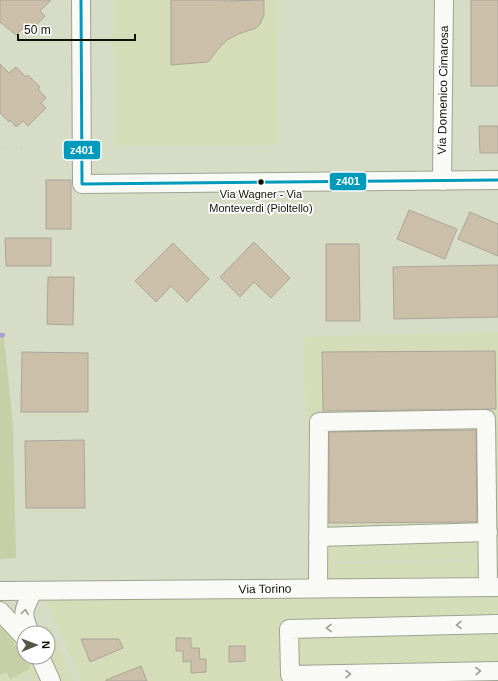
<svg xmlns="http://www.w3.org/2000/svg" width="498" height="681" font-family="Helvetica,sans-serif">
<rect width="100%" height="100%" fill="#d7dcc6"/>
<g fill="#d4dcb8" fill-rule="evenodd">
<path d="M113,0H277L278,145L114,146Z"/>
<path d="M498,332V681H81L43,592L318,588V422L306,421L303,337Z"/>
<path d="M0,621L51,627L74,681H0ZM24,633H48V657H24Z"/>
</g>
<g fill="#c7cfa7">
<path d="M0,337H4L13,426L16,558L0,559Z"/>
<path d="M0,626L24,655V657H26L31,663L28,670L10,679L7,672L0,675Z"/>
</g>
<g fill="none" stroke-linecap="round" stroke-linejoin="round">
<path stroke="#ae9ecf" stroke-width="4.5" d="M0,335H3"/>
</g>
<g fill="#cbbfaa" stroke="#aaa698">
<path d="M0,0H51L40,11L45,16L27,35L22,29L16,35L0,22Z"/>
<path d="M171,0H224V1L264,0V15L260,24L256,28L238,34L227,40L220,47L208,62L171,65Z"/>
<rect x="471" y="0" width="27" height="86"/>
<path d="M0,64L9,73L16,67L26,77L28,75L40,87L38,89L46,98L41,103L46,108L28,126L23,121L16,127L10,120L9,122L0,113Z"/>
<path d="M479,126H498V153H480Z"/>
<rect x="46" y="180" width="25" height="49"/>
<path d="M409,210L457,229L445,259L397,239Z"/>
<path d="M470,212L498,224V256L458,239Z"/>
<path d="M5,238H51V266H6Z"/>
<path d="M254,242L290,278L271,298L254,282L240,297L220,277Z"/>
<path d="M173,243L209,279L187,302L171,286L156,302L135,281Z"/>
<path d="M326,244H359L360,321H326Z"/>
<path d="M498,265V317L394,319L393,267Z"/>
<path d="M48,277H74L73,325L47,324Z"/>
<path d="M495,351L496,409L323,411L322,352Z"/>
<path d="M22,352L88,353V412H21Z"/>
<path d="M476,430L477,522L329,523V432Z"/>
<path d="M84,440L85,508H26L25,441Z"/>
<path d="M176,638H191V648H199L200,659H206V672L191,673V661L183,662V651H176Z"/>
<path d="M81,639H119L123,648L90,662Z"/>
<path d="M229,646H245V661L229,662Z"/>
<path d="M141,666L147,681H106V680Z"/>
</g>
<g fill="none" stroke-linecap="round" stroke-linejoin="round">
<g stroke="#9fa392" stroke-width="20">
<g id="minor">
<path d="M81,0L82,184L498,180"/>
<path d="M442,181L444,0"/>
<path d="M318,537L488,532"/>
<path d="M318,588L319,422L486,419L488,587"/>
<path d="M0,591L498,587"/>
<path d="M0,611L24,637"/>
<path d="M498,624L289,629L290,675L498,671"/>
<path d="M30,633C21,612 23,611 33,591"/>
<path d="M40,657L51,681"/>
</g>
</g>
<g stroke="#d5d7cf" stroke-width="2.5" stroke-dasharray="3 2" stroke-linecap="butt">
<path d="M0,149L66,147"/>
<path d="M333,563L472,560"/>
<path d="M29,681L27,676L30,674"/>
</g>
<use href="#minor" stroke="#f9faf6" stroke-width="18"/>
<g stroke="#fff" stroke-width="6">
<path id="bus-1" d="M81,0L82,184L498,180"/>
</g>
<use href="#bus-1" stroke="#029aba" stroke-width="3"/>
</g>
<defs><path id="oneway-chevron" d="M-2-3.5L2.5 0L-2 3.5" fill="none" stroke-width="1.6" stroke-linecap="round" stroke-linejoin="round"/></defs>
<g stroke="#9b9d95">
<use href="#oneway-chevron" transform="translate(25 612) rotate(-82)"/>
<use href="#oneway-chevron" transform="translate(459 625) rotate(179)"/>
<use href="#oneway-chevron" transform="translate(329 628) rotate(179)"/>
<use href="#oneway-chevron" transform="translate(478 671) rotate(-1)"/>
<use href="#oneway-chevron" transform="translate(348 674) rotate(-1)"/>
</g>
<circle fill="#0f1104" stroke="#fff" stroke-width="1.5" cx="261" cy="182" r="3.5"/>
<g text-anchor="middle" stroke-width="3.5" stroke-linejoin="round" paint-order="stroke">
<g font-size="11" fill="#0f1104" stroke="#fff">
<text x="261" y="198">Via Wagner - Via<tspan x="261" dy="14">Monteverdi (Pioltello)</tspan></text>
</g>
<g font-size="12" fill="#0f1104" stroke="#fff">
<text transform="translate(443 90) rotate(-89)" y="4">Via Domenico Cimarosa</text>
<text transform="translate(265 589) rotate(-1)" y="4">Via Torino</text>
</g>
</g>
<g stroke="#fff" stroke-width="1.5">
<rect x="63" y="140" width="38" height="20" rx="4" fill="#029aba"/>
<rect x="329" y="172" width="38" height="19" rx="4" fill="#029aba"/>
</g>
<g font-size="11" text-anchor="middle" font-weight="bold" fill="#fff">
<text x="82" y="154">z401</text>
<text x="348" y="185">z401</text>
</g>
<g transform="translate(36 645) rotate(89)"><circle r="19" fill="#ffffff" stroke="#9fa09b"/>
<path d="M0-3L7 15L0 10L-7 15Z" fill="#555848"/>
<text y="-6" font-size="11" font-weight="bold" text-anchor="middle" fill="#0f1104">N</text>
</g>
<path d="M18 34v6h117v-6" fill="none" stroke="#0f1104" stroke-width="2"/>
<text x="24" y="34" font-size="12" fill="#0f1104" stroke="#ffffff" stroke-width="3" paint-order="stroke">50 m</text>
</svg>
